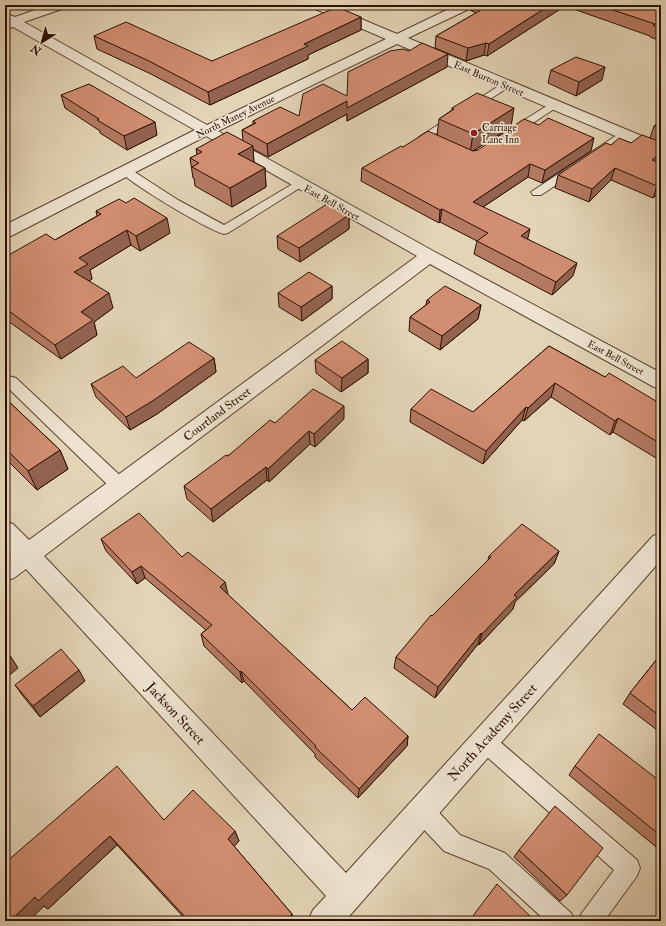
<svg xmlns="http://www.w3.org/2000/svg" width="666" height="926" font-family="'IM FELL Double Pica',serif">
<rect width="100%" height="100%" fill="#e3d4b6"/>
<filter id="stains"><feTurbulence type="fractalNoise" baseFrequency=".005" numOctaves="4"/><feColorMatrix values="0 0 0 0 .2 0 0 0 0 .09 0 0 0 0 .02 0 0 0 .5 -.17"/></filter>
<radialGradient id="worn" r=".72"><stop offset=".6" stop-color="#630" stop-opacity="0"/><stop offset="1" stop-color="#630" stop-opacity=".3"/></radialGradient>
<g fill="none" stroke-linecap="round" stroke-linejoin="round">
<g stroke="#5a412f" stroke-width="2">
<g id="lane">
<path d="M505,82L510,85L509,87L432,136L442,142L440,144C433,146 423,142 419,137Z"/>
<path d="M553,102L557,103L558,105L557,107L515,135H507L506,133L507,131Z"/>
<path d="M624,132L629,135L628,137L541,195H533L531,192L620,133Z"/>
<path d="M126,168L130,169L178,200L224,225L296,182H304L306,184L228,233L224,234C208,230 129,183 120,171L122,169Z"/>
<path d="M5,375L16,378L126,481L128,486L126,491L120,492L114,491L5,385Z"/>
<path d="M484,731L491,734L637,860L640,868L637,876L604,921H578L582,913L614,870L477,748L474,741L477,734Z"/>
<path d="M422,800L430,803L460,835L505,853L571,913L575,921H546L489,869L444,851L414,819L411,811L414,803Z"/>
</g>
</g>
<g stroke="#5a412f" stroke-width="2">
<path id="street" d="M49,5H67L65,8L24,22L207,125L386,39L313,8L311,5H328L397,34L457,5H473L471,8L408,38L661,144V155L656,153L397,44L218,131L435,252L661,373V389L654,387L430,264L44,556L346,873L653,536L661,533V560L345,921H308L313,910L326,896L26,569L14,578L5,581V557L11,553L5,547V521L13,524L29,540L417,256L206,136L11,236L5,237V225L195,130L13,27L5,29V13L15,17Z"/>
</g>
<use href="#lane" fill="#ede3d0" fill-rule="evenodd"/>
<use href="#street" fill="#ede3d0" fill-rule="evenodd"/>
</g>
<g fill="#b57a62" stroke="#2d1002">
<path d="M470,5H661V41L650,37V36L565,6L487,56L484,55L466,61L435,48L436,36L476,13L470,10Z"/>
<path d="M361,17V30L308,55V59L210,105L151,74L97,49L94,36L212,61Z"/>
<path d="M447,67L347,121V114L268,157L253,149L254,162L265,168L266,187L232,207L195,186L194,178H193L190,158L197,155L196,149L243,141L242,130L253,124V121L299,116L347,96Z"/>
<path d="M551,70L602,80L576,96L548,83Z"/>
<path d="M61,95L157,135L127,150L100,133V131L65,108Z"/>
<path d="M452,108L511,127L473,151H591L542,183L528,177L483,207L528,239L573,276L552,295L474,254L477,241L440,222L439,223L361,181L362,168L403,147L437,135L439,119L452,110Z"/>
<path d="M661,120V162L659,163L661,191L653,198L611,180L589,202L555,188L558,175L611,145L631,143L650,138L654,126Z"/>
<path d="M96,211L170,233L140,251L131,245L90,270L92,279L89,281L113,308L94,322L97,335L61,359L8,321L5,323V257L55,240L97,216Z"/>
<path d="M349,215V229L300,262L278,249L277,236Z"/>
<path d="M332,286V299L302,321L279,307L278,293Z"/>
<path d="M427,300L481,305L478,319L440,350L409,331L410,317L426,305Z"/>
<path d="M661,332V343L657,341Z"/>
<path d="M549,346L605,377L661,404V461L613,432L610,435L551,397L524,421L522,420L483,464L410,422L411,409L473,412Z"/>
<path d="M214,358L216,372L157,414L130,430L96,397L91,384L136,378Z"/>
<path d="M368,359V373L341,392L316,373L315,360Z"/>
<path d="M5,398L60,450L68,469L37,490L5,458Z"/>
<path d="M344,419L315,447L310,444L269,482L267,480L213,522L187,499L184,486L275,423Z"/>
<path d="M101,539L182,557L225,582L227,594L352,710L408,736L407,746L358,798L315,757V754L244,681L242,683L204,646L201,634L206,630L145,578L137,584L106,551Z"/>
<path d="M559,551L554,564L515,602L513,609L479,645L478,644L435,698L394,668L396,657L432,616L488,560L489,556Z"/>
<path d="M661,654V733L623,704L630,693Z"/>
<path d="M85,681L40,717L23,696L15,685Z"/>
<path d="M575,766L661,782V851L569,775Z"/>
<path d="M164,820L235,831L239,841L234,846L292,914L293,921H187L117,845L48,909L44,906L5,863Z"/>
<path d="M519,850L567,895L560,901L514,857Z"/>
</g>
<g fill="#936350" stroke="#2d1002">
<path d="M21,5H27L22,7Z"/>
<path d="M550,5H565V6L487,56L489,44Z"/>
<path d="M361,17V30L308,55V59L210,105L208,92L304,44Z"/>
<path d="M486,43L484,55L466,61L468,48Z"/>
<path d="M448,54L447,67L347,121V114L268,157L267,144L347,101Z"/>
<path d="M605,67L602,80L576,96L579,82Z"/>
<path d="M514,108L511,127L470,153L473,134Z"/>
<path d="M155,122L157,135L127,150L124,136Z"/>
<path d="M594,138L591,151L542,183L545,170Z"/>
<path d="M253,146L254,165L238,154Z"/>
<path d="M661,153V162L648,173L652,160Z"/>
<path d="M530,164L528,177L471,215L473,202Z"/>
<path d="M265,168L266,187L232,207L230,188Z"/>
<path d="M615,168L611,180L589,202L592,189Z"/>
<path d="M661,183V191L653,198L657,186Z"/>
<path d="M442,209L440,222L439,223L440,210Z"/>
<path d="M349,215V229L300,262L299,248Z"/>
<path d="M167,218L170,233L140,251L136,236Z"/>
<path d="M530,229L527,242L521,236Z"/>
<path d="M127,230L131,245L90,270L92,279L79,287L74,272L79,258Z"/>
<path d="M577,263L573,276L552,295L556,282Z"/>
<path d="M332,286V299L302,321L301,307Z"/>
<path d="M109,293L113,308L94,322L97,335L61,359L55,345L81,312Z"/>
<path d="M481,305L478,319L440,350L442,336Z"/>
<path d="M5,313L8,321L5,323Z"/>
<path d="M214,358L216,372L157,414L130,430L126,417Z"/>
<path d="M368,359V373L341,392L342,378Z"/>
<path d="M555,383L551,397L524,421L528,408Z"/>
<path d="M344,406V419L315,447L314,434Z"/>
<path d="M526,407L522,420L483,464L486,451Z"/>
<path d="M618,418L613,432L610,435L615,421Z"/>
<path d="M309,431L310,444L269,482L268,469Z"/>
<path d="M60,450L68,469L37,490L28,471Z"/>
<path d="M266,467L267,480L213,522L211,509Z"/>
<path d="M559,551L554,564L515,602L513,609L479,645L482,634L514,595Z"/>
<path d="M141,566L145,578L137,584L132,572Z"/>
<path d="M225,582L228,594L222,599L220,587Z"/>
<path d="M481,633L478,644L435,698L438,687Z"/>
<path d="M11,657L18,668L5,679V662Z"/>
<path d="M79,670L85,681L40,717L33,706Z"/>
<path d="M241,671L244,681L242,683L240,672Z"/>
<path d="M408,736L407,746L358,798L359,789Z"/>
<path d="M235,831L239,841L232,849L228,839Z"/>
<path d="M110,836L117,845L48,909L44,906L29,921H10L35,897Z"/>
<path d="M292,914L293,921H285Z"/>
</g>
<g fill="#d28e72" stroke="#2d1002">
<path d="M487,5H550L489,44L486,43L468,48L436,36L481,10L479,9Z"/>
<path d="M598,5H661V28L653,25L655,24Z"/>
<path d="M337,7L361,17L304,44L308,46L208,92L149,61L94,36L126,22L212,61Z"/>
<path d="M422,43L448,54L347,108V101L267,144L242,130L256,123L253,121L280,107L299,116L303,94L323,84L347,96L348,72L390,51L403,49L409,51Z"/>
<path d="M576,57L605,67L579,82L551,70Z"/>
<path d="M89,84L155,122L124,136L97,120L99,119L61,95Z"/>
<path d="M477,93L514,108L473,134L439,119L454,109L452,108Z"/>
<path d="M548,118L594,138L545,170L530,164L473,202L530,229L521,236L577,263L556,282L477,241L488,233L442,209L440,210L362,168L401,146L403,147L428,131L473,151L478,150L524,119L539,125Z"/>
<path d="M661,120V129L654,126Z"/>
<path d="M227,132L253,146L238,154L265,168L230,188L192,167L199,163L190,158L202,152L196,149Z"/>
<path d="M642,135L661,142V153L652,160L661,164V183L657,186L615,168L592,189L558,175L606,143L611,145L619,138L631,143Z"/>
<path d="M134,198L167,218L136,236L127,230L79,258L88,264L74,272L109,293L81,312L93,320L55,345L5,308V257L46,234L55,240L101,214L96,211L119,199L126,203Z"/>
<path d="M327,204L349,215L299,248L277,236Z"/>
<path d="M309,272L332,286L301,307L278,293Z"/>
<path d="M445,286L481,305L442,336L410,317L430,302L427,300Z"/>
<path d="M342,341L368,359L342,378L315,360Z"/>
<path d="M189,342L214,358L154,400L126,417L91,384L123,366L136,378Z"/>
<path d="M549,346L605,377L609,373L661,404V444L618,418L615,421L555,383L528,408L526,407L486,451L411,409L431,389L473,412Z"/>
<path d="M313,389L344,406L314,434L309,431L268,469L266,467L211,509L184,486L226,455L228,456L270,420L275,423Z"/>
<path d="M5,398L60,450L28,471L5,448Z"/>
<path d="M139,513L182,557L188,552L225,582L220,587L352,710L365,697L408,736L359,789L315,747L316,746L241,671L240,672L201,634L212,625L141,566L132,572L101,539Z"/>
<path d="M522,524L559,551L514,595L517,597L482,634L481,633L438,687L396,657L431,615L432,616L491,557L489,556Z"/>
<path d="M61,649L79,670L33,706L15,685Z"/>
<path d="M5,651L11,657L5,662Z"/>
<path d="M661,654V717L630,693Z"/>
<path d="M599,734L661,782V836L575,766Z"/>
<path d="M117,766L164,820L193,790L235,831L228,839L292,914L285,921H189L110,836L38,901L35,897L10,921H5V863Z"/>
<path d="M555,806L603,848L567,895L519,850Z"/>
<path d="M497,884L535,921H469Z"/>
</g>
<circle fill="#8f2418" stroke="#ede3d0" stroke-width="1.5" cx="474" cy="133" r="4"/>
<g text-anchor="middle" stroke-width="3.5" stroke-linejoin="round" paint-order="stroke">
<g font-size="10" fill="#2d1002" stroke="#ede3d0">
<text transform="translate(489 78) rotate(23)" y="4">East Burton Street</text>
<text transform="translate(235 116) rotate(-26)" y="4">North Maney Avenue</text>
<text transform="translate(332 202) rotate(29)" y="4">East Bell Street</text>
<text transform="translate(616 357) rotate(28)" y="4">East Bell Street</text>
</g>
<g font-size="10" fill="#2d1002" stroke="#ede3d0" text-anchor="start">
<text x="482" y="131">Carriage<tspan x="482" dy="12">Lane Inn</tspan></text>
</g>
<g font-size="12" fill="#2d1002" stroke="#ede3d0">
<text transform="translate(217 414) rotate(-37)" y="4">Courtland Street</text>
</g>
<g font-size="14" fill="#2d1002" stroke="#ede3d0">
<text transform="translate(176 713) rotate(47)" y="5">Jackson Street</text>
<text transform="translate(492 732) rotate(-48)" y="5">North Academy Street</text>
</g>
</g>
<rect width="666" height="926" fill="none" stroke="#e3d4b6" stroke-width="20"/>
<rect x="6" y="6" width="654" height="914" fill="none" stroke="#2d1002" stroke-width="2"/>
<rect x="10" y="10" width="646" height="906" fill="none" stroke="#2d1002"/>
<g transform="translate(42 42) rotate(217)" stroke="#ede3d0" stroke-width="3" paint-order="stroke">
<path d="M0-3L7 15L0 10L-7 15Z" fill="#2d1002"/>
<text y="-6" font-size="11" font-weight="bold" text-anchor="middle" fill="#2d1002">N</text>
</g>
<rect width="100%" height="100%" filter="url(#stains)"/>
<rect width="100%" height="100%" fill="url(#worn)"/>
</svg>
